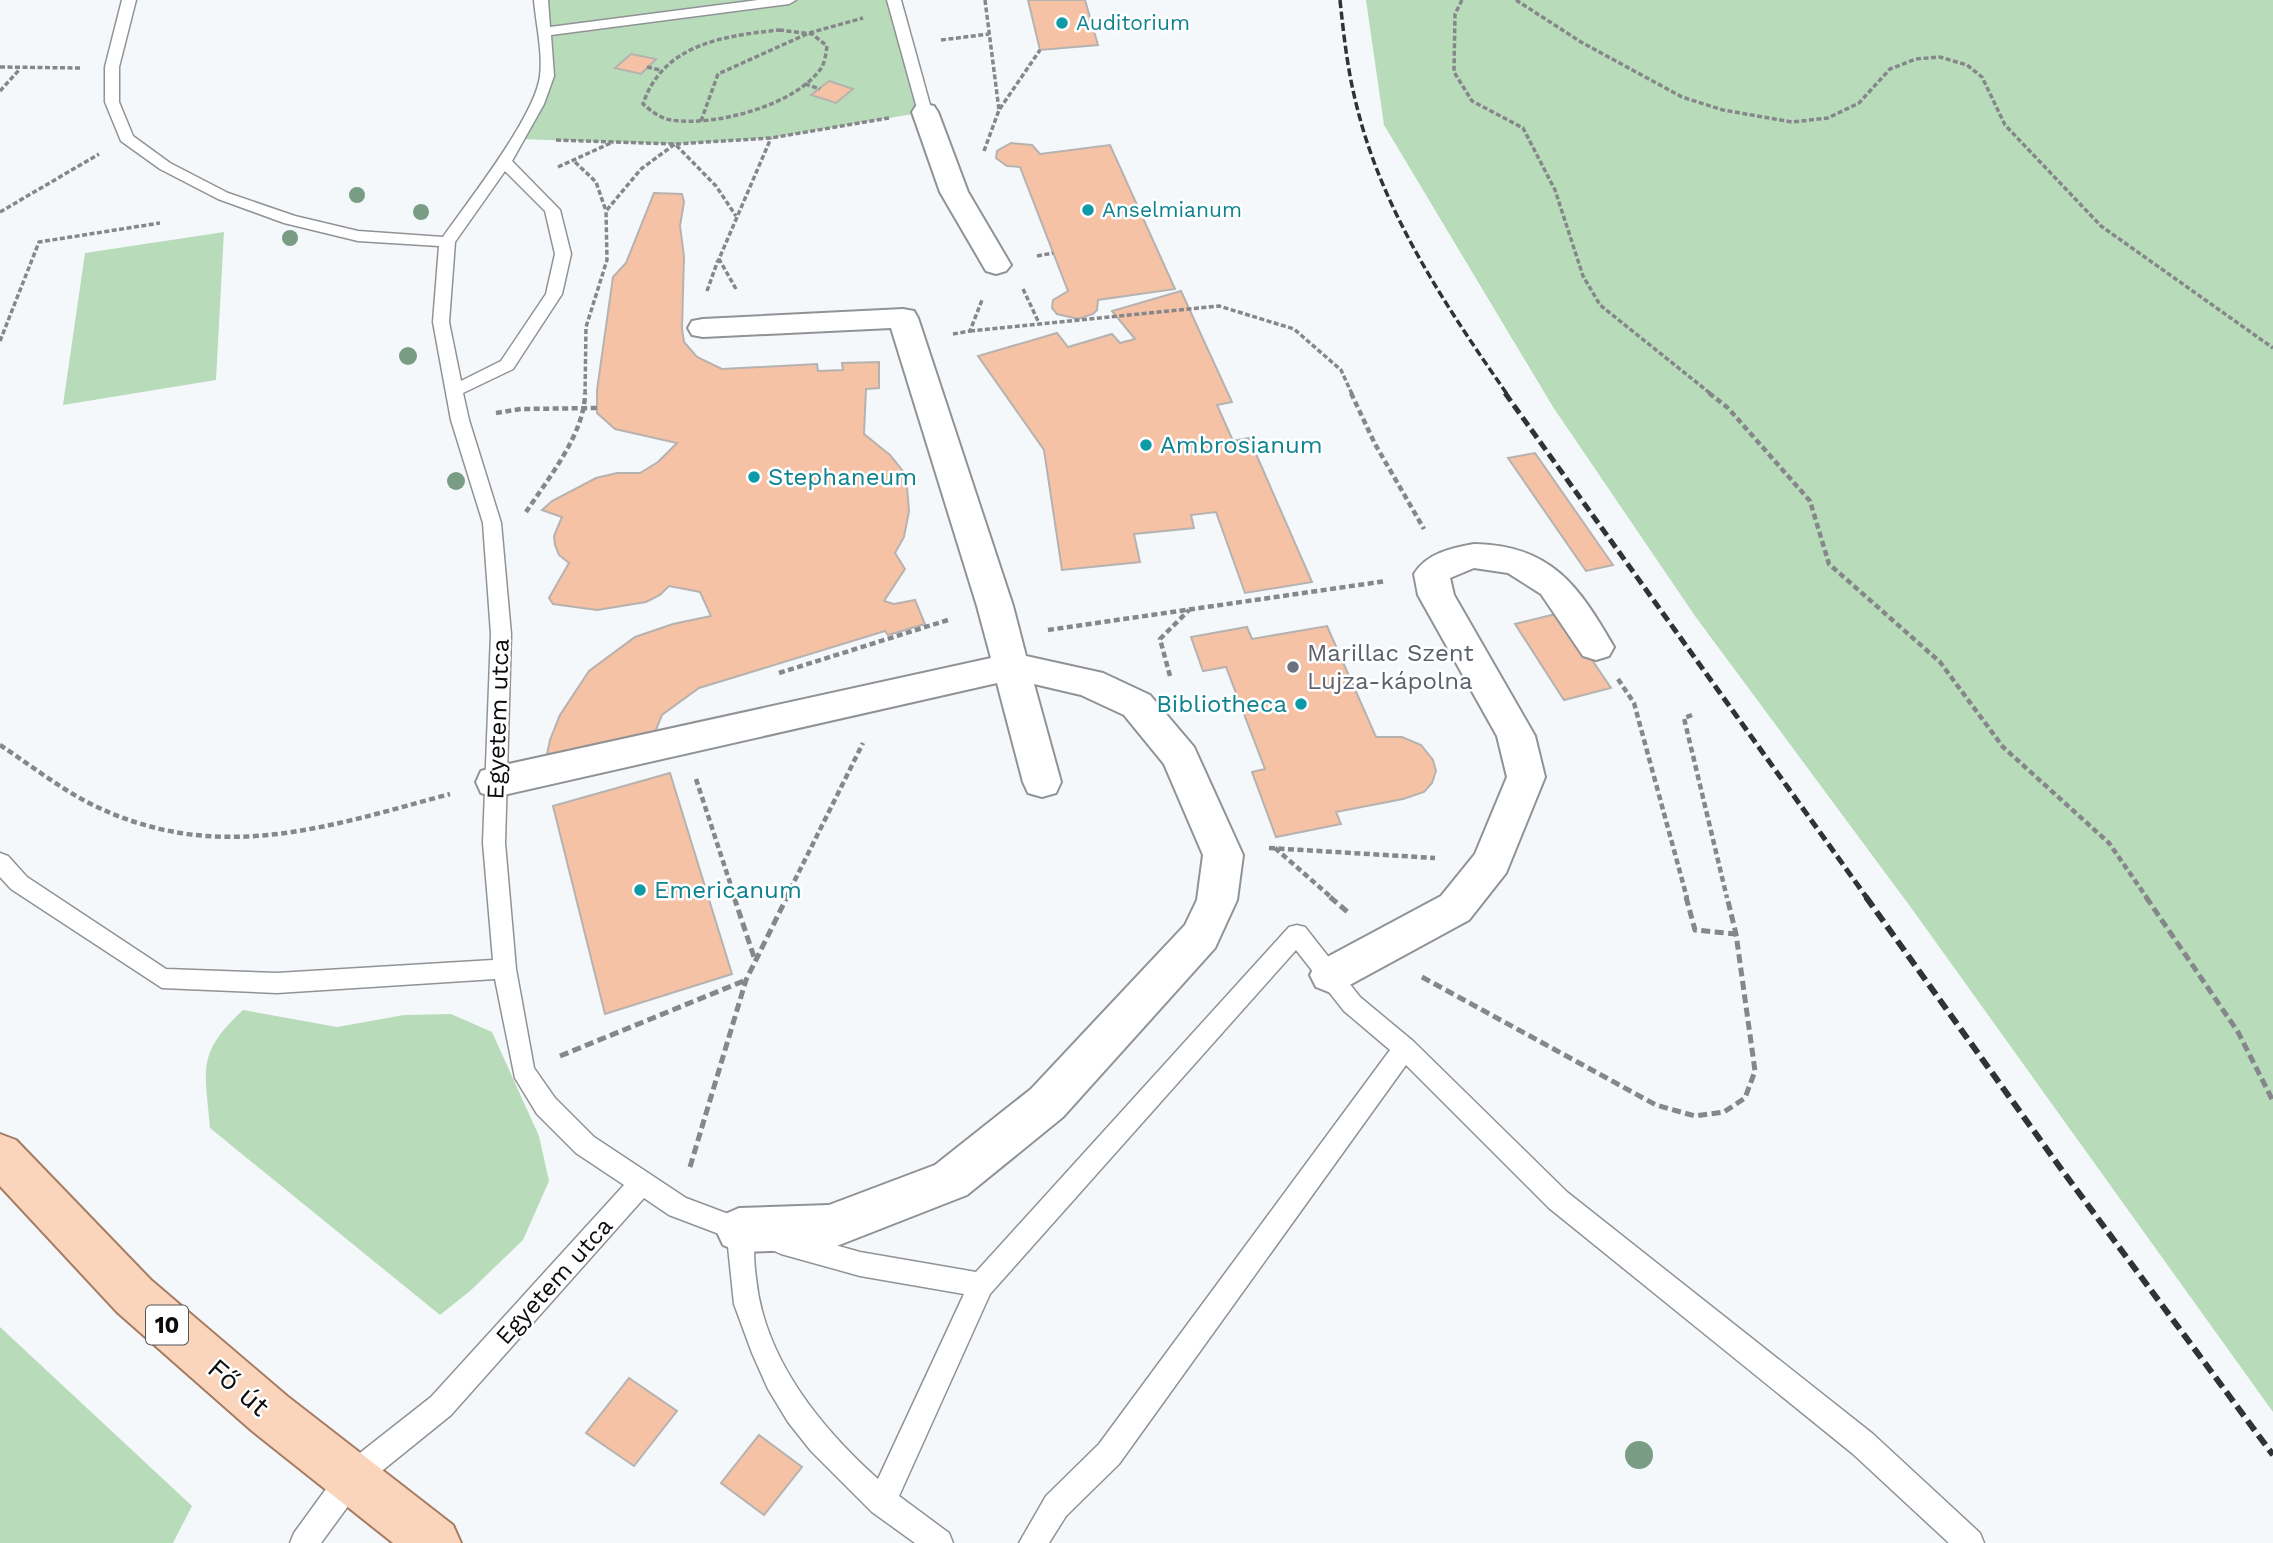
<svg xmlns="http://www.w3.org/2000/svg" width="2273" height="1543" font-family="'Work Sans',sans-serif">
<rect width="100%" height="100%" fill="#f5f8fb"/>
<g fill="#b8dcba">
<path d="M541,0H894L925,112L771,138L675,144L517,139L547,76Z"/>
<path d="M1366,0H2273V1412L1912,909L1695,616L1553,407L1384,125Z"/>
<path d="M224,232L216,380L63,405L85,253Z"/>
<path d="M243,1010L337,1027L404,1015L451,1014L492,1032L539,1136L549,1181L523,1240L470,1291L440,1315L210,1128C205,1068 196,1054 243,1010Z"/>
<path d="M0,1327L192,1506L173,1543H0Z"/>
</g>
<g fill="#f5c2a6" stroke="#b6b2b0" stroke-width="2">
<path d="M1028,0H1085L1098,45L1040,50Z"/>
<path d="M631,54L656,59L641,74L615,68Z"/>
<path d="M829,81L853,89L836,103L811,95Z"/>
<path d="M1011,143L1032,145L1040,154L1110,145L1175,289L1098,300L1097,310L1093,314L1078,319L1057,314L1052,308L1053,300L1068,291L1020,167L1007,166L996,158L997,151Z"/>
<path d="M654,193L682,194L684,202L680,226L684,256L682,329L684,342L697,357L722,369L817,364L818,371L843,370L842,363L879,362V388L866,389L864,434L890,455L906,475L909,511L904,537L895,553L905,569L884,601L894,604L915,600L925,624L888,635L885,631L699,688L662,715L653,737L552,762L547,754L550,740L560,715L589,671L635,637L673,624L711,616L700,592L669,586L660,595L646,602L597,610L553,604L549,598L569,563L559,555L555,545L554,536L562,517L542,510L552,501L596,478L617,473H640L658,462L677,443L615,429L597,413V390L613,277L626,263Z"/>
<path d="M1181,291L1232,402L1217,405L1233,441L1249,438L1312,582L1245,593L1216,512L1191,515L1194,528L1134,534L1140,562L1062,570L1044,450L978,356L1057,333L1068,347L1112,334L1120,343L1135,339L1112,311Z"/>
<path d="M1535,453L1613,565L1586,571L1508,458Z"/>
<path d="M1560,613L1611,688L1564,700L1515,624Z"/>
<path d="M1327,626L1376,737H1402L1421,745L1433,760L1436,771L1432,783L1424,792L1403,799L1336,812L1341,824L1276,837L1252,772L1265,769L1226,667L1203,671L1191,637L1247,627L1252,639Z"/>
<path d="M670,773L732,974L605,1014L553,806Z"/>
<path d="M629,1378L677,1411L634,1466L586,1433Z"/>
<path d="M759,1435L802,1467L764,1515L721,1483Z"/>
</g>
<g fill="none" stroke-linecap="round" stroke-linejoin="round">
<g stroke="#909295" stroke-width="3">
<g id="lane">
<path d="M122,0H136L119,67V102L133,136L170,163L228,193L295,216L358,231L443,237C468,201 535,117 540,76C543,52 536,24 534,0H548L550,27L758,0H796L789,4L551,35L554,76L544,104L512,161L560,210L571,254L562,294L513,369L463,393L469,420L501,523L511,634L505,843L516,969L534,1068L555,1098L594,1137L686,1198L755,1224L759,1232C752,1247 754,1260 756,1278C764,1358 820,1427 878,1479L964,1294L860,1276L781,1254L772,1250L768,1242L772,1234L781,1230L860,1252L976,1272L1289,927L1297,925L1305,927L1360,997L1413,1041L1567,1192L1873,1434L1980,1533L1984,1543H1949L1853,1454L1549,1208L1406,1065L1119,1464L1066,1516L1049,1543H1019L1046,1496L1099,1444L1390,1050L1344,1011L1296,950L990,1294L899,1496L949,1533L953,1543H915L872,1512L811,1451L788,1422L768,1389L752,1353L734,1304L727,1237L669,1215L644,1198L451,1415L362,1487L321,1543H290L294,1533L342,1467L431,1397L624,1185L576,1153L537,1114L515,1078L495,979L277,993L162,988L11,889L0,877V853L8,856L27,877L166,969L277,973L493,960L483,843L491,634L483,523L451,420L433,322L439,246L358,241L284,223L218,199L160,169L121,141L105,102V67ZM505,171L545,211L555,254L546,294L501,361L461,381L449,322L455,242Z"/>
<path d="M887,0H901L932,112L930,115H920L918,112Z"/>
</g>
</g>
<g stroke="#909295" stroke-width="4">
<g id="street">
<path d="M925,104L934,106L938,112L968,192L1011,265L1006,271L996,274L986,271L940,192L912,112L916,106Z"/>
<path d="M903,309L914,311L918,318L1013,606L1026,656L1103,673L1150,695L1194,747L1243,855L1237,900L1215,948L1063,1117L967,1195L829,1249L739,1252L723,1245L716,1230L723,1215L739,1208L829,1205L935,1165L1031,1089L1185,925L1197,900L1203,855L1164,764L1124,715L1081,695L1034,684L1061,782L1056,793L1042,797L1028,793L1023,782L997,683L495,797L481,793L476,782L481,771L495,767L991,658L977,606L891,328L703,337L692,335L688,328L692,321L703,319Z"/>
<path d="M1474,544C1551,545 1579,586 1614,647L1609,656L1596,660L1583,656L1541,594L1508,573L1474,568L1450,578L1454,595L1535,736L1545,777L1506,873L1469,920L1346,987L1331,993L1316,987L1310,975L1316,963L1441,896L1475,854L1507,777L1497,736L1418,595L1414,574C1427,553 1452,548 1474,544Z"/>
</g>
</g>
<g stroke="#a57b61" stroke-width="4">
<path id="primary" d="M0,1134L16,1140L151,1280L287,1396L453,1525L461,1543H393L251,1430L117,1312L0,1186Z"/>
</g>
<g stroke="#86878a" stroke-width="3.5" stroke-dasharray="5 2.5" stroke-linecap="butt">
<path d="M985,0L999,110"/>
<path d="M1462,0L1455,14L1454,72L1472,101L1523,128L1555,190L1583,276L1600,305L1711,394"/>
<path d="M1516,0L1581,42L1682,97L1723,110L1792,122L1828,118L1859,103L1890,69L1916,59L1940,57L1967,65L1982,77L2005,125L2101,226L2273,348"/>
<path d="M779,30L812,34L827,46C826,53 825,61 822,67C797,105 715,127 671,120C660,118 651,111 643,104C663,44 723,36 779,30Z"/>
<path d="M941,40L989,34"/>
<path d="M0,67L80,68"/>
<path d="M647,67L660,70"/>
<path d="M805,84L820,89"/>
<path d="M0,91L19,70"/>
<path d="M701,121L718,74L809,33L863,18"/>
<path d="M556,140L675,144L771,138L889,118"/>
<path d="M984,151L999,110L1040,50"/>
<path d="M575,162L596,182L606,211"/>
<path d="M558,167L613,142"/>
<path d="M0,212L99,154"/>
<path d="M1037,256L1053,253"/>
<path d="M736,289L719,259L771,138"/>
<path d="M1023,289L1039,323"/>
<path d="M707,291L718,260"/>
<path d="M970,331L1219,306L1294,329L1341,370L1352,394"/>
<path d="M953,334L970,331L982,300"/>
<path d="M0,341L39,242L160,223"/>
<path d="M585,394L586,327L607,260L606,211L641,169L675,144L716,186L736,216"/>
</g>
<g stroke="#86878a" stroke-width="4.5" stroke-dasharray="6 3.5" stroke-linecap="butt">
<path d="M1351,393L1375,444L1424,529"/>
<path d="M1709,393L1728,408L1810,501L1829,564L1940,662L2003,747L2109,843L2147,898"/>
<path d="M496,413L521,409L598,408"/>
<path d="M526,512C548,479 585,433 585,393"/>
<path d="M1048,630L1386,581"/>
<path d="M779,673L951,619"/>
<path d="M1170,676L1160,639L1189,610"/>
<path d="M1618,679L1634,703L1687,898"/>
<path d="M1692,715L1684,718L1727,898"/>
<path d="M0,745C29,764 58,787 89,803C214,866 324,828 450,794"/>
<path d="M696,779L735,898"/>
<path d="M1269,848L1435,858"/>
<path d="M1275,848L1332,898"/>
<path d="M786,898L863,743"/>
</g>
<g stroke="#86878a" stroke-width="5" stroke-dasharray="9 4.5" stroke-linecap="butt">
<path d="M734,897L755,960"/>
<path d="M1330,897L1350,914"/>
<path d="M1686,897L1695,930L1736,934"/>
<path d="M2146,897L2238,1032L2273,1101"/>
<path d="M1422,977L1656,1105L1695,1116L1724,1112L1745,1098L1755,1071L1736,934L1727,897"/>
<path d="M560,1056L746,980"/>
<path d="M690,1167L746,980L787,897"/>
</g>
<use href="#lane" fill="#fff" fill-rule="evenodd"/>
<use href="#street" fill="#fff" fill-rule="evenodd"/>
<use href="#primary" fill="#fad4bb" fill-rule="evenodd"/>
<path stroke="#313234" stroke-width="3.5" stroke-dasharray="8 3.5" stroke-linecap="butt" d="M1340,0C1344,38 1348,74 1358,111C1384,214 1447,308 1507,394"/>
<path stroke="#313234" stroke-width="5" stroke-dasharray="10 5" stroke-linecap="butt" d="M1505,393L1867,898"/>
<path stroke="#313234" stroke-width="6" stroke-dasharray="12 6" stroke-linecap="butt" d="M1866,897L2059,1166L2273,1455"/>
</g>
<g fill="#799d84">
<circle cx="357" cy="195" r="8"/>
<circle cx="421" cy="212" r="8"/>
<circle cx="290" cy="238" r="8"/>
<circle cx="408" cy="356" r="9"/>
<circle cx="456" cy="481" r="9"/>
<circle cx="1639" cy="1455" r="14"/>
</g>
<g fill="#0f9aa8" stroke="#fff" stroke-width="2.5">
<circle cx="1062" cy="23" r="7"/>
<circle cx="1088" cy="210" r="7"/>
<circle cx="1146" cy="445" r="7"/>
<circle cx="754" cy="477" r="7"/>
<circle cx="1301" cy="704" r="7"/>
<circle cx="640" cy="890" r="7"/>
</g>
<circle fill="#6b7280" stroke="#fff" stroke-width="2.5" cx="1293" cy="667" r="7"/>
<g text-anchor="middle" stroke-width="5" stroke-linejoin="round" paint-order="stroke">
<g font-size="21" fill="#0d838f" stroke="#fff" text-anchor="start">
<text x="1076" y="30">Auditorium</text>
<text x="1102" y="217">Anselmianum</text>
</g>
<rect fill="#fff" stroke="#555556" stroke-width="2" x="146" y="1305.5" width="42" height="39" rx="5"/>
<g font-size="23" font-weight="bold" fill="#0c0c0e">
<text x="167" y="1333">10</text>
</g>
<g font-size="24" fill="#0d838f" stroke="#fff" text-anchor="start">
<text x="1160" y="453">Ambrosianum</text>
<text x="768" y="485">Stephaneum</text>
<text x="1287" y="712" text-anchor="end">Bibliotheca</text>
<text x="654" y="898">Emericanum</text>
</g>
<g font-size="24" fill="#5b616d" stroke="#fff" text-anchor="start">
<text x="1307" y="661">Marillac Szent<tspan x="1307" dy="28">Lujza-kápolna</tspan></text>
</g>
<g font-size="24" fill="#0c0c0e" stroke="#fff">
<text transform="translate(498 719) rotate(-88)" y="8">Egyetem utca</text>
<text transform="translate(554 1281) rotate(-48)" y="8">Egyetem utca</text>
</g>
<g font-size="28" fill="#0c0c0e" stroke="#fff">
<text transform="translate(239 1387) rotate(41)" y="10">Fő út</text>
</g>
</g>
</svg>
